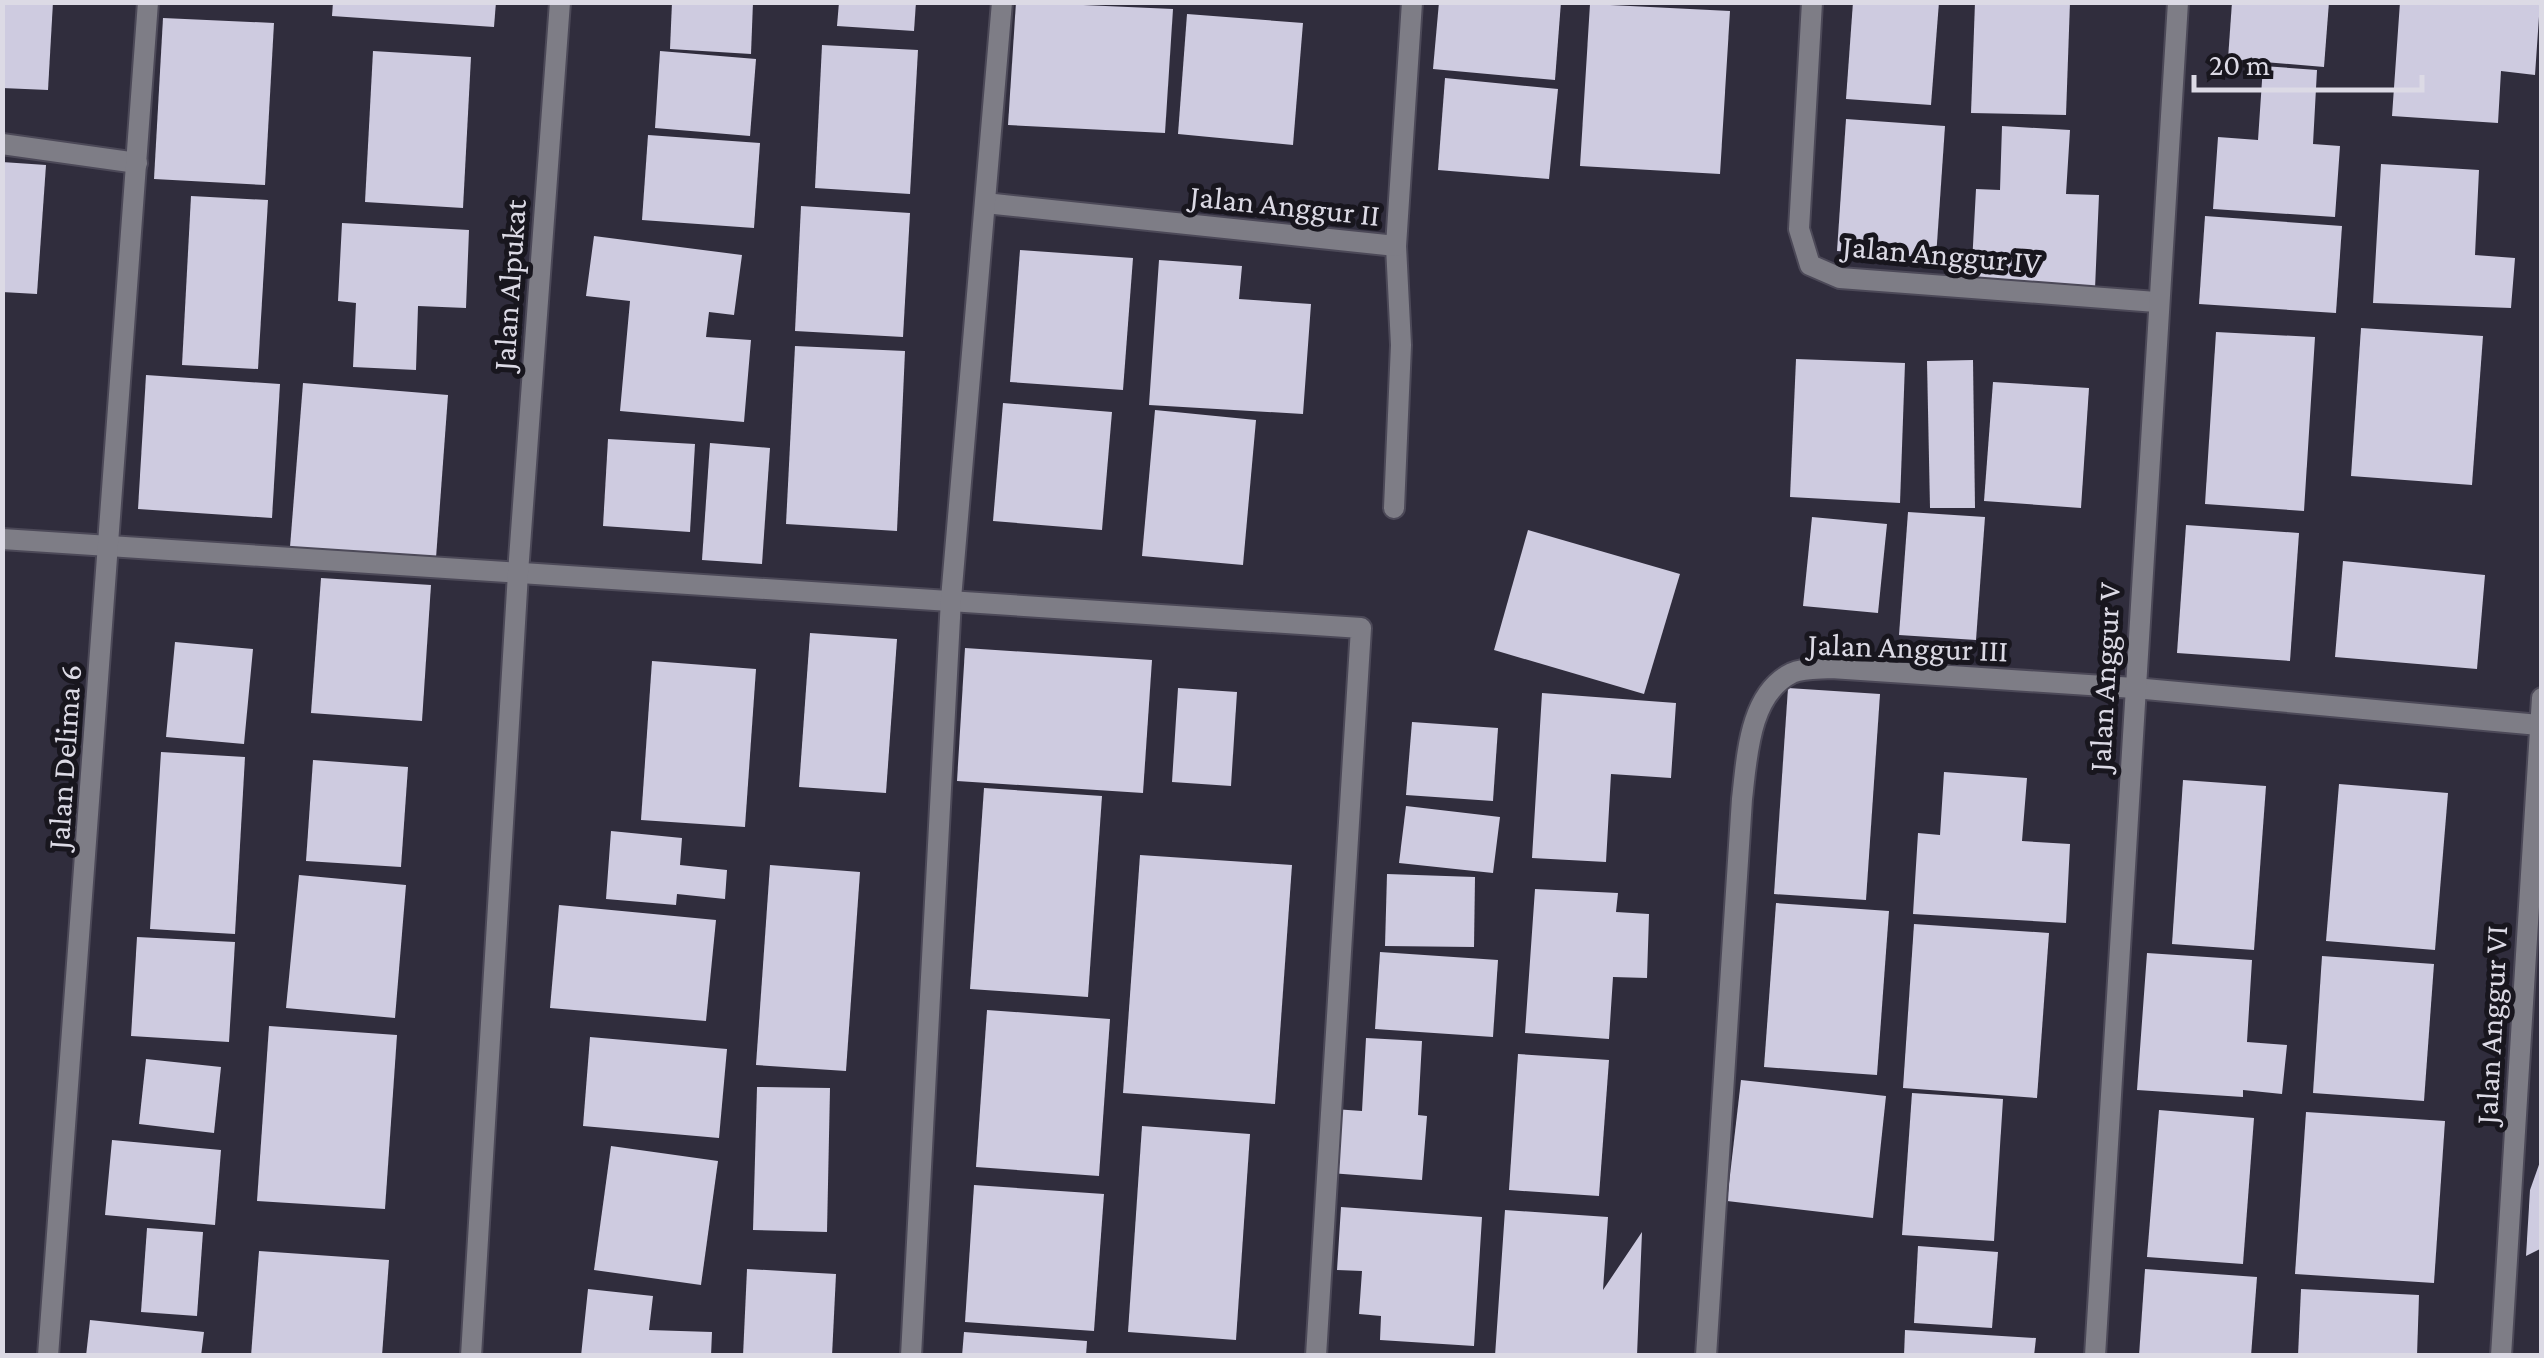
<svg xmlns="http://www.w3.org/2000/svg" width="2544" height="1358" font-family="'Crimson Pro',serif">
<rect width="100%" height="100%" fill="#302d3d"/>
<g fill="#cecbe0">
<path d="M2,2H53L48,90L2,88Z"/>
<path d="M333,2H496L494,27L332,16Z"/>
<path d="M672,2H753L751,54L670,49Z"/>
<path d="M839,2H916L914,31L837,26Z"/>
<path d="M1016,2L1173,9L1165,133L1008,125Z"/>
<path d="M1439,2H1561L1555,80L1433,69Z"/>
<path d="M1853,2H1939L1931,105L1846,99Z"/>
<path d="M1975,2H2070L2066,115L1971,113Z"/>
<path d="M2232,2H2329L2324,67L2228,59Z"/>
<path d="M2400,2H2540L2535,75L2501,71L2498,123L2392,116Z"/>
<path d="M1590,4L1730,11L1720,174L1580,166Z"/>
<path d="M1187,14L1303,23L1293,145L1178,134Z"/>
<path d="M163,18L274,23L265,185L154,179Z"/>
<path d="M822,45L918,50L910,194L815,188Z"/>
<path d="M373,51L471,57L463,208L365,202Z"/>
<path d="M660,51L756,59L750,136L655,128Z"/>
<path d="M2263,66L2317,70L2313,144L2340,146L2335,217L2213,209L2218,137L2258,140Z"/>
<path d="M1445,78L1558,89L1549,179L1438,170Z"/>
<path d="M1846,119L1945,126L1936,258L1837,251Z"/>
<path d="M2002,126L2070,130L2066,194L2099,195L2095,289L1971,283L1976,189L2000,190Z"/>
<path d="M648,135L760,143L754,228L642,220Z"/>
<path d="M2,162L46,165L37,294L2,292Z"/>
<path d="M2381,164L2479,170L2475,255L2515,258L2511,308L2373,303Z"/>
<path d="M191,196L268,200L258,369L182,365Z"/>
<path d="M801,206L910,213L903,337L795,331Z"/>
<path d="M2205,216L2342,226L2336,313L2199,304Z"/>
<path d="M342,223L469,230L466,308L418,306L416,370L353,367L356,303L338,301Z"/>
<path d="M594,236L742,255L734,315L709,312L706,337L751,340L744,422L620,411L630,301L586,296Z"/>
<path d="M1020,250L1133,258L1123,390L1010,382Z"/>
<path d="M1159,260L1242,266L1239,299L1311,304L1303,414L1149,405Z"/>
<path d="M2361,328L2483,336L2472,485L2351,476Z"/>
<path d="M2216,332L2315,337L2304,511L2205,504Z"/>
<path d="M795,346L905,351L897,531L786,524Z"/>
<path d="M1796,359L1905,363L1900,503L1790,497Z"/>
<path d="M1973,360L1975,508H1930L1927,361Z"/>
<path d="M146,375L280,384L272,518L138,509Z"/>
<path d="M1993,382L2089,388L2081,508L1984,501Z"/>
<path d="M303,383L448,395L436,558L290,547Z"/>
<path d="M1003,403L1112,412L1102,530L993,521Z"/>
<path d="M1155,410L1256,420L1243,565L1142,556Z"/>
<path d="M608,439L695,444L690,532L603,526Z"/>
<path d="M710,443L770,448L762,564L702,560Z"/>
<path d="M1908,512L1985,517L1976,640L1899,635Z"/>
<path d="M1812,517L1887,524L1878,613L1803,606Z"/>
<path d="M2186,525L2299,533L2290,661L2177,653Z"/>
<path d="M1528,530L1680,574L1644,694L1494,650Z"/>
<path d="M2343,561L2485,575L2477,669L2335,657Z"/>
<path d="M321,578L431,585L422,721L311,713Z"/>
<path d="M810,633L897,639L886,793L799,787Z"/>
<path d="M175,642L253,649L244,744L166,737Z"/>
<path d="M965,648L1152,660L1143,793L957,781Z"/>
<path d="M652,661L756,669L745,827L641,820Z"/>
<path d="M1178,688L1237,692L1231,786L1172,782Z"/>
<path d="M1788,688L1880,694L1866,900L1774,894Z"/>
<path d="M1542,693L1676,703L1671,778L1611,774L1606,862L1532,858Z"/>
<path d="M1412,722L1498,728L1493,801L1406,795Z"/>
<path d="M161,752L245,757L235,934L150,929Z"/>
<path d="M313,760L408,767L401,867L306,861Z"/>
<path d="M1944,772L2027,778L2022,841L2070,844L2066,923L1913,914L1918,833L1940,835Z"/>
<path d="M2183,780L2266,786L2254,950L2172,944Z"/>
<path d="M2339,784L2448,793L2435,950L2326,941Z"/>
<path d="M984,788L1102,796L1088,997L970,989Z"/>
<path d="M1406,806L1500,817L1493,873L1399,863Z"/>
<path d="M611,831L682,838L680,865L727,870L725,899L677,894L676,905L606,899Z"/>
<path d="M1140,855L1292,865L1275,1104L1123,1093Z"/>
<path d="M770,865L860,872L846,1071L756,1065Z"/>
<path d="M1387,874L1475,877L1474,947L1385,946Z"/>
<path d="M299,875L406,885L395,1018L286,1008Z"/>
<path d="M1535,889L1618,893L1616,912L1649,914L1647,978L1613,977L1609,1039L1525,1033Z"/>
<path d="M1776,903L1889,911L1877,1075L1764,1067Z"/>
<path d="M559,905L716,920L706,1021L550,1008Z"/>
<path d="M1914,924L2049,933L2037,1098L1903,1088Z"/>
<path d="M137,937L235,942L229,1042L131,1036Z"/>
<path d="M1380,952L1498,960L1493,1037L1375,1029Z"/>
<path d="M2147,953L2252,960L2247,1042L2287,1045L2282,1094L2243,1090V1097L2137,1090Z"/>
<path d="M2322,956L2434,964L2424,1101L2313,1093Z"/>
<path d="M987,1010L1110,1019L1099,1176L976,1167Z"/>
<path d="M269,1026L397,1035L385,1209L257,1201Z"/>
<path d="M590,1037L727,1049L719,1138L583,1126Z"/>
<path d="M1366,1038L1422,1041L1418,1115L1427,1116L1422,1180L1330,1173L1334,1109L1362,1111Z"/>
<path d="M1518,1054L1609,1060L1599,1196L1509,1190Z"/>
<path d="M146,1059L221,1067L214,1133L139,1124Z"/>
<path d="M1741,1080L1886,1096L1873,1218L1727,1201Z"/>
<path d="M757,1087L830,1088L827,1232L753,1230Z"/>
<path d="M1912,1093L2003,1099L1994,1241L1902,1235Z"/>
<path d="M2159,1110L2254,1118L2243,1264L2147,1257Z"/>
<path d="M2306,1112L2445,1121L2434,1283L2295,1274Z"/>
<path d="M1142,1126L1250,1134L1236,1340L1128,1332Z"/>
<path d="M112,1140L221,1150L215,1225L105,1215Z"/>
<path d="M611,1146L718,1161L701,1285L594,1270Z"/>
<path d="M2541,1159L2542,1248L2526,1256L2530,1190Z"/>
<path d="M974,1185L1104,1194L1094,1331L965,1322Z"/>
<path d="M1341,1207L1482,1217L1474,1346L1380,1340L1381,1316L1359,1314L1362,1271L1337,1270Z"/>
<path d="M1505,1210L1608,1217L1603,1290L1642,1232L1637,1356H1495Z"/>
<path d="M147,1228L203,1232L197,1316L141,1312Z"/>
<path d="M1918,1246L1998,1252L1992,1328L1914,1323Z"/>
<path d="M259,1251L389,1260L382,1356H251Z"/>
<path d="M747,1269L836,1274L832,1356H743Z"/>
<path d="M2145,1269L2257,1277L2251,1356H2139Z"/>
<path d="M588,1289L653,1296L649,1330L712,1332L711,1356H581Z"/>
<path d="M2301,1289L2419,1295L2417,1356H2298Z"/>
<path d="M90,1320L204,1332L201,1356H86Z"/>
<path d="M1905,1330L2036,1338L2034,1356H1904Z"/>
<path d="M964,1332L1087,1341L1086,1356H962Z"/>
</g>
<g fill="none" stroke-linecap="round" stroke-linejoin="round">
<g stroke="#4c4958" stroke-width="24">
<path id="lane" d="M1394,508L1401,345L1396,246"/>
</g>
<g stroke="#4c4958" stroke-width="24">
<g id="street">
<path d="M1812,2L1799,229L1810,265L1840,278L2156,302"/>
<path d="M2,144L137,163"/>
<path d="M985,203L1396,246L1412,2"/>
<path d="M2,539L1361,628L1316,1356"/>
<path d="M48,1356L148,2"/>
<path d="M471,1356L518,573L560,2"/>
<path d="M911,1356L951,599L1002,2"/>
<path d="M1706,1356L1742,799C1747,757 1749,694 1792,673C1803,668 1819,669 1831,668L2134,688L2539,725"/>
<path d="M2095,1356L2178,2"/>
<path d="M2501,1356L2542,698"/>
</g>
</g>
<use href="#lane" stroke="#7e7d86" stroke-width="20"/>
<use href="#street" stroke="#7e7d86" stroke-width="20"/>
</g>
<g text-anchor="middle" stroke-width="10" stroke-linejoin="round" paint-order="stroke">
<g font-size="32" fill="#dcdae5" stroke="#18161e">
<text transform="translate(1285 205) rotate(6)" y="11">Jalan Anggur II</text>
<text transform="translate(1942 254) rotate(5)" y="11">Jalan Anggur IV</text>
<text transform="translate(509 285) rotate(-86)" y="11">Jalan Alpukat</text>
<text transform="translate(1908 647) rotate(2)" y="11">Jalan Anggur III</text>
<text transform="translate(2104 677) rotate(-87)" y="11">Jalan Anggur V</text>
<text transform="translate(64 757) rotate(-86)" y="11">Jalan Delima 6</text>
<text transform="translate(2491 1025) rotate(-87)" y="11">Jalan Anggur VI</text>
</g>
</g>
<rect width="2544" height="1358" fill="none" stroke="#dcdae5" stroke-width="10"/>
<path d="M2194 75v15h228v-15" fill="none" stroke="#dcdae5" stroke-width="5"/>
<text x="2209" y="75" font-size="30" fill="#dcdae5" stroke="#18161e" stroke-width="8" paint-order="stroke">20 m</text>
</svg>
